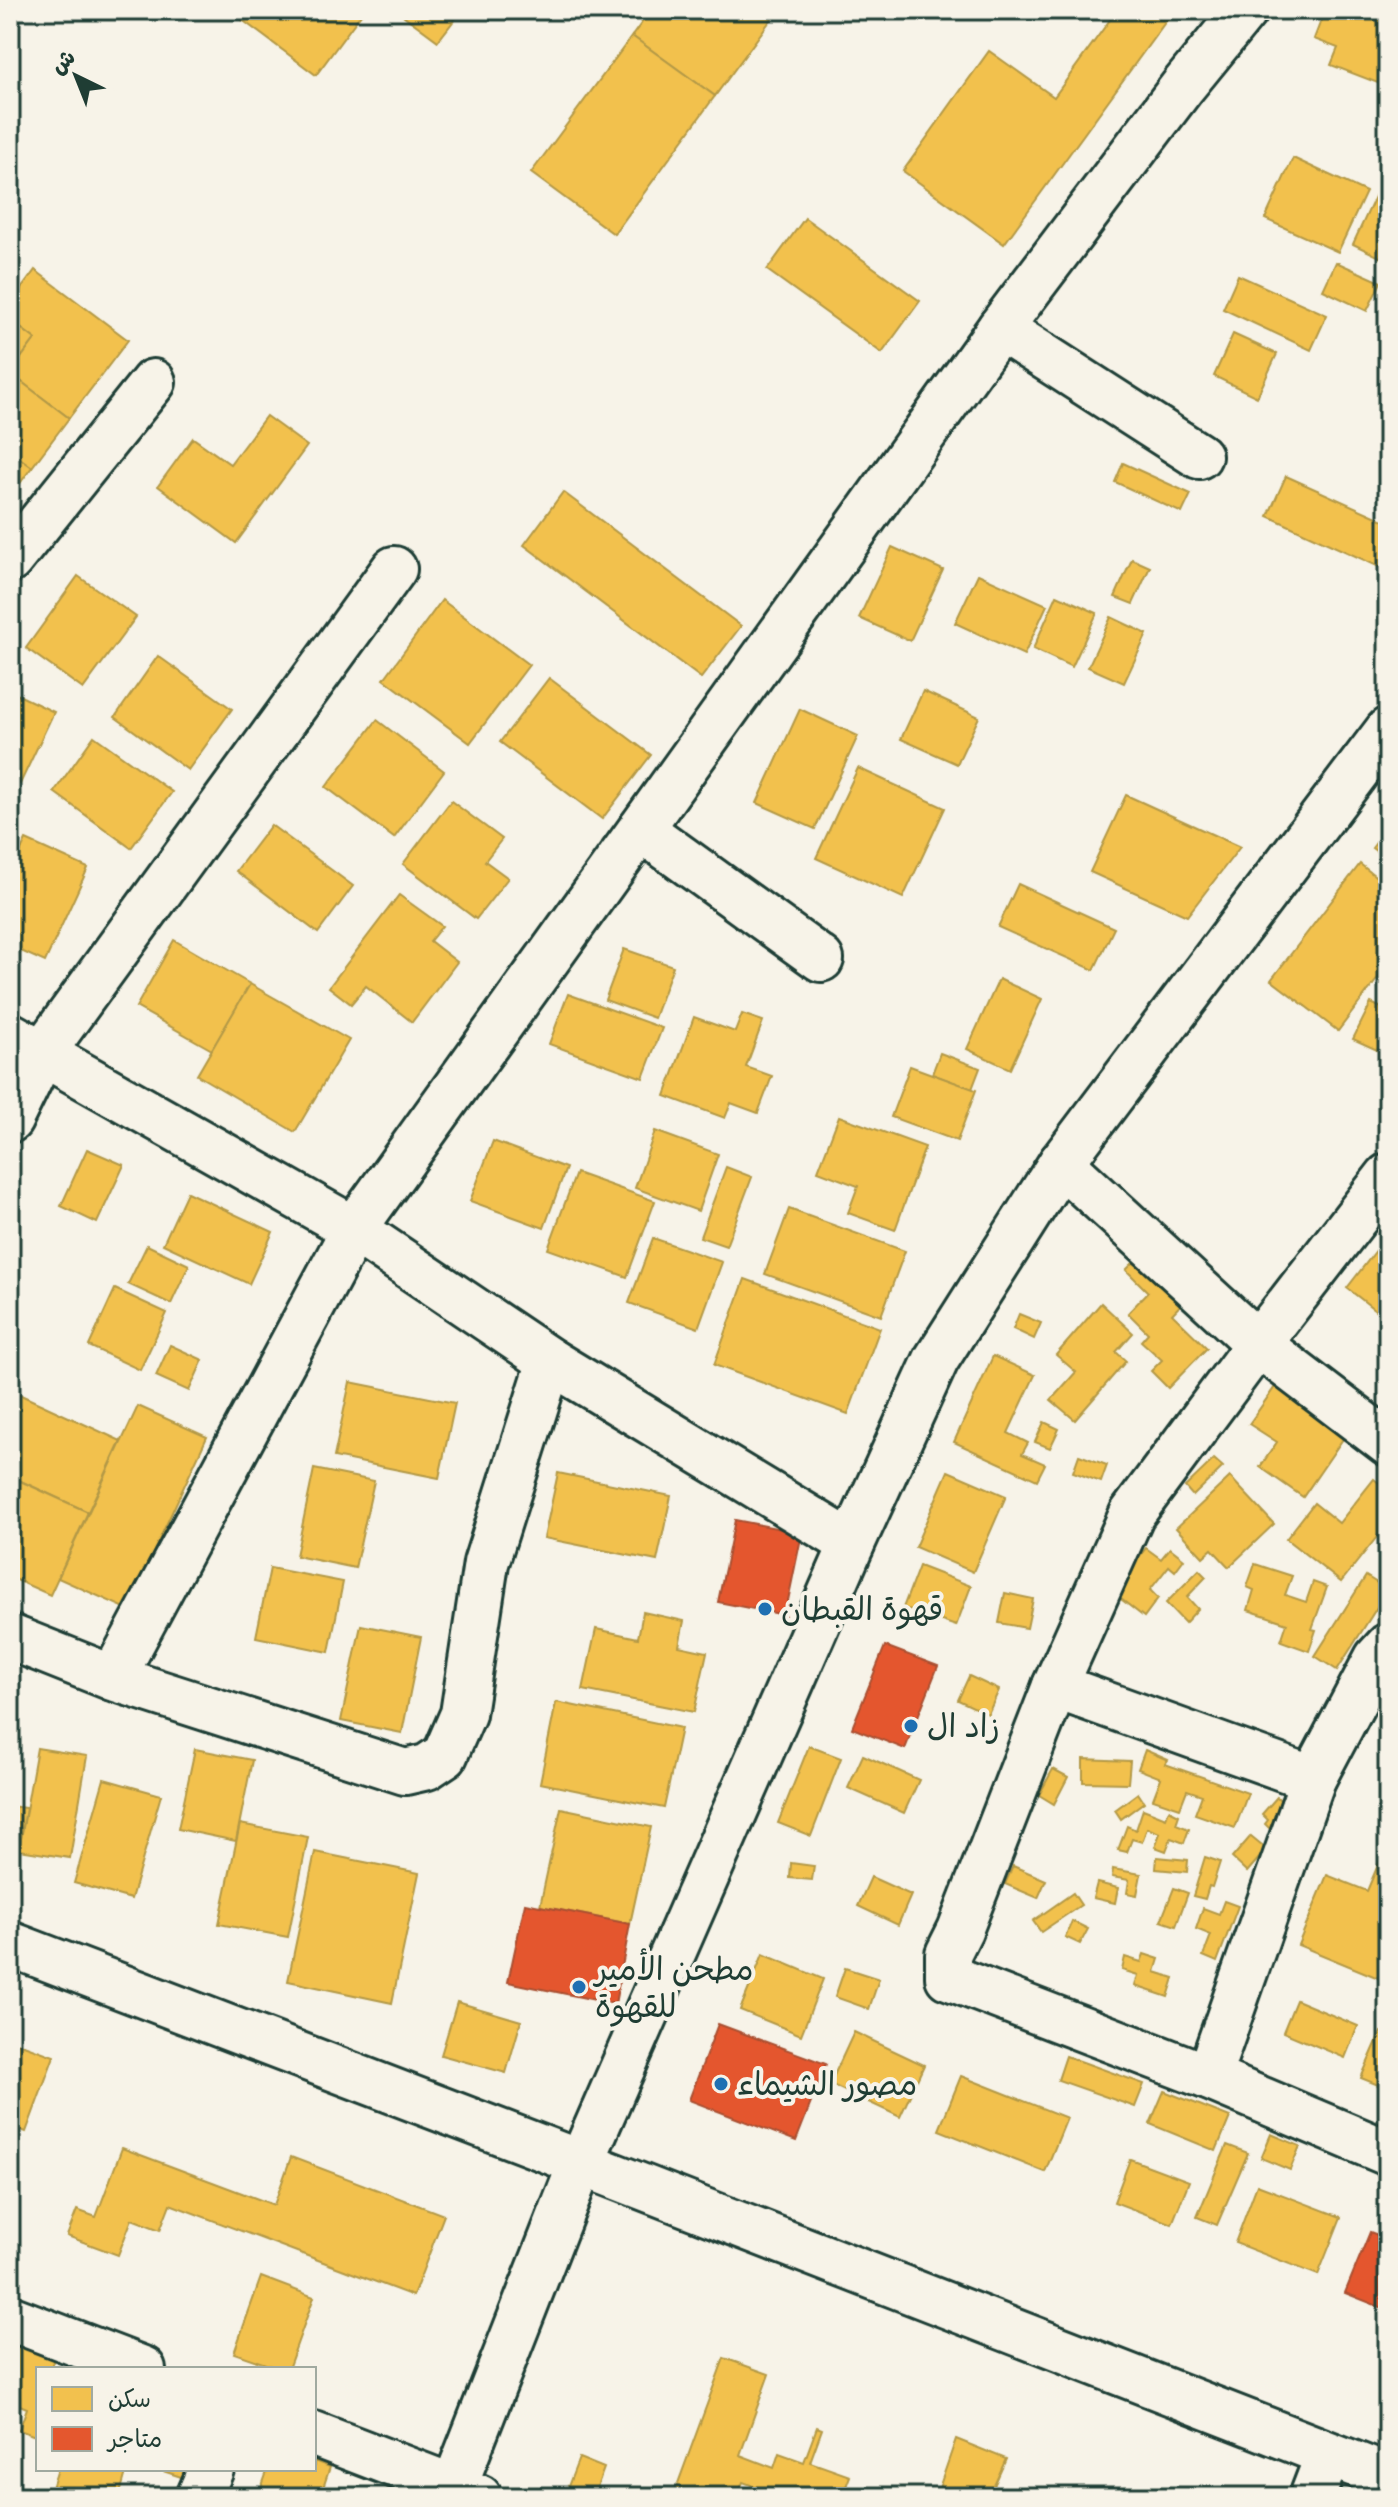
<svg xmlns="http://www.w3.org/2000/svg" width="1398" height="2507" font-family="'Indie Flower','Playpen Sans Arabic',sans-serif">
<rect width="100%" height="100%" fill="#f7f3e8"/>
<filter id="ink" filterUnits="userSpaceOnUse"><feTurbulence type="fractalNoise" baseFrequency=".0125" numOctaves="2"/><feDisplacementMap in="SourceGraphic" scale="16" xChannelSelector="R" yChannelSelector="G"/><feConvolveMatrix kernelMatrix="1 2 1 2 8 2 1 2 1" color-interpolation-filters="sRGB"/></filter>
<g filter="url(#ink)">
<g fill="#f2c14e" stroke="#b39946" stroke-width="2">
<path d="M229,10H364L316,75Z"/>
<path d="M396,10H462L438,41Z"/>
<path d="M651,10H778L715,96L632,36Z"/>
<path d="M1117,10H1174L1004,244L903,171L989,51L1054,97Z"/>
<path d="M1325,10H1388V71L1383,85L1331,65L1338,48L1314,39Z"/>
<path d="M632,36L715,96L614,234L531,173Z"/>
<path d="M1293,158L1366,192L1338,252L1265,219Z"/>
<path d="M1379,188L1388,192V261L1353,244Z"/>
<path d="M805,218L920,301L882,353L767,270Z"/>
<path d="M1336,262L1381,282L1367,311L1323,290Z"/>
<path d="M35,270L128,340L69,418L10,373L35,339L10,320V304Z"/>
<path d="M1238,275L1327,315L1311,350L1223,309Z"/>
<path d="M10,320L35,339L10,372Z"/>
<path d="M1233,334L1277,354L1257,397L1214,376Z"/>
<path d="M10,373L69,418L32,467L10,451Z"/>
<path d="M266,416L307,446L236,543L158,486L193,438L230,464Z"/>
<path d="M10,451L32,467L10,497Z"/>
<path d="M1123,463L1191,494L1182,513L1115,482Z"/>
<path d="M1286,476L1388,522V571L1268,516Z"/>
<path d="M563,492L741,626L701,678L524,545Z"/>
<path d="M892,547L943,570L910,641L859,618Z"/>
<path d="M1132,559L1150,567L1133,604L1115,597Z"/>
<path d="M978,574L1047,605L1024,655L955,623Z"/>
<path d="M78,576L136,617L83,689L26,648Z"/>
<path d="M1057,595L1097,613L1072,667L1033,649Z"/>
<path d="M442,600L529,665L470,743L384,679Z"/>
<path d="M1111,617L1147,634L1124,683L1088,667Z"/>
<path d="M158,656L232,709L188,770L115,717Z"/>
<path d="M549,678L651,755L602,819L500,742Z"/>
<path d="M10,691L54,712L20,784L10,779Z"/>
<path d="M923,691L979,717L957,764L901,739Z"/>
<path d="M800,709L858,736L815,829L757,803Z"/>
<path d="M377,720L444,771L394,838L326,787Z"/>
<path d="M94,736L172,792L131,848L54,792Z"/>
<path d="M858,768L945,808L903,898L816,858Z"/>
<path d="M1126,795L1240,847L1187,916L1090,872Z"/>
<path d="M451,801L502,839L485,861L508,878L476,919L403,864Z"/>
<path d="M271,825L353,886L318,933L236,871Z"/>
<path d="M1388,827V860L1372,848Z"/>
<path d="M26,840L88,868L45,962L10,946V874Z"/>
<path d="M1360,864L1388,886V965L1338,1031L1271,980Z"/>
<path d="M1018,884L1114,928L1094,970L998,927Z"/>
<path d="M399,895L442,926L430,941L457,962L412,1022L366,986L351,1004L329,987Z"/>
<path d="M174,940L250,984L212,1050L136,1007Z"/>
<path d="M624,949L673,966L654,1018L605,1000Z"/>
<path d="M999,979L1042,999L1010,1069L967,1049Z"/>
<path d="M250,984L349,1040L295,1132L197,1075Z"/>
<path d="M568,994L662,1028L643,1078L549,1044Z"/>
<path d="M1371,1003L1388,1011V1055L1353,1039Z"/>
<path d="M742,1014L763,1021L746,1067L772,1076L758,1113L731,1103L725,1118L665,1096L694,1017L735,1032Z"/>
<path d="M940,1053L980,1068L972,1089L932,1074Z"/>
<path d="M910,1066L976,1090L957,1141L891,1117Z"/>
<path d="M839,1116L925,1147L895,1230L848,1213L858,1186L818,1171Z"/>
<path d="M655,1131L718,1154L698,1211L635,1188Z"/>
<path d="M493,1141L566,1168L544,1228L470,1201Z"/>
<path d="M87,1149L124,1165L97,1223L61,1206Z"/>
<path d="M726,1167L752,1177L726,1246L700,1237Z"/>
<path d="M576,1173L655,1201L627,1277L548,1249Z"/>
<path d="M187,1192L273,1232L249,1284L163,1244Z"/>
<path d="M789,1209L905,1251L881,1316L765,1274Z"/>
<path d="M1388,1235V1320L1347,1288Z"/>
<path d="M653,1238L722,1262L698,1328L629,1303Z"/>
<path d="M147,1245L189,1265L171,1304L128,1284Z"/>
<path d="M1143,1253L1189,1296L1172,1314L1207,1348L1168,1388L1151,1371L1162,1360L1141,1341L1148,1333L1128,1313L1148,1292L1126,1270Z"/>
<path d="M745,1279L880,1328L848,1414L714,1365Z"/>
<path d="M115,1289L167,1313L140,1370L89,1346Z"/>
<path d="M1101,1303L1133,1333L1116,1352L1126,1361L1075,1420L1051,1400L1076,1372L1056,1355Z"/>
<path d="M1019,1314L1041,1323L1034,1339L1013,1329Z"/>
<path d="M170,1345L203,1360L189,1391L156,1376Z"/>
<path d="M993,1356L1035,1375L1008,1433L1028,1443L1022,1454L1045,1464L1037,1480L954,1442Z"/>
<path d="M350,1382L455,1403L439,1478L334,1457Z"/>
<path d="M1277,1384L1347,1433L1303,1497L1260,1467L1277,1442L1249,1424Z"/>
<path d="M10,1390L121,1441L88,1512L10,1476Z"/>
<path d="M138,1406L207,1437L127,1609L58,1578Z"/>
<path d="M1044,1422L1059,1429L1050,1448L1035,1442Z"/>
<path d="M1079,1455L1107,1465L1101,1482L1073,1472Z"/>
<path d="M1214,1459L1223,1467L1193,1496L1185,1487Z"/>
<path d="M314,1469L374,1481L355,1568L296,1556Z"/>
<path d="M948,1471L1006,1496L973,1572L915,1547Z"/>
<path d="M558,1473L671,1496L657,1561L544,1538Z"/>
<path d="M10,1476L18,1480L10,1498Z"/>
<path d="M1230,1477L1274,1524L1229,1567L1212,1549L1203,1557L1176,1528Z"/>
<path d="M1374,1479L1388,1490V1523L1341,1582L1286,1539L1314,1503L1339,1523Z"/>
<path d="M18,1480L88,1512L50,1595L10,1577V1498Z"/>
<path d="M1146,1548L1161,1559L1170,1548L1184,1559L1175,1571L1169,1566L1150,1590L1158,1598L1144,1617L1112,1592Z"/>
<path d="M1255,1564L1292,1576L1285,1595L1306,1602L1313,1582L1327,1587L1312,1629L1316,1630L1309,1651L1281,1641L1287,1623L1248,1610L1254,1590L1247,1587Z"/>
<path d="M919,1566L971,1586L956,1626L903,1608Z"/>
<path d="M270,1568L343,1582L329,1652L256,1637Z"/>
<path d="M1199,1570L1206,1577L1187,1597L1198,1609L1185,1623L1166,1603Z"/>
<path d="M1366,1576L1388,1590L1337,1670L1315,1656Z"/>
<path d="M1005,1593L1033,1599L1027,1628L999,1623Z"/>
<path d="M643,1612L684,1621L679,1646L707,1652L694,1712L583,1690L596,1629L638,1638Z"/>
<path d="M361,1625L421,1637L402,1733L341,1721Z"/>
<path d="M969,1676L999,1690L988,1714L958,1700Z"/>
<path d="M556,1702L681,1728L664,1808L540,1783Z"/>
<path d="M809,1746L841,1758L811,1836L778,1823Z"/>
<path d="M37,1748L87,1756L70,1858L19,1850Z"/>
<path d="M195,1749L252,1760L236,1841L178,1829Z"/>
<path d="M1145,1750L1168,1760L1165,1764L1248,1793L1235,1828L1195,1814L1202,1795L1187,1790L1180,1808L1153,1799L1161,1778L1138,1769Z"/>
<path d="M863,1755L919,1780L904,1813L848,1788Z"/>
<path d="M1083,1759L1130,1761L1128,1783L1083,1782Z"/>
<path d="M1053,1769L1068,1777L1054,1804L1039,1795Z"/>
<path d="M104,1779L161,1795L131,1899L74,1883Z"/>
<path d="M1138,1793L1144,1802L1121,1819L1115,1810Z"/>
<path d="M1277,1797L1293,1811L1271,1830L1265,1824L1268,1820L1262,1814Z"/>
<path d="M10,1806L26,1808L19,1850L10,1848Z"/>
<path d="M561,1808L651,1827L630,1924L540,1906Z"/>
<path d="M1143,1809L1166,1818L1169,1810L1179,1815L1176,1824L1189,1829L1184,1843L1171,1838L1166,1851L1155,1847L1160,1833L1147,1828L1142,1842L1132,1839L1127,1852L1118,1850L1127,1826L1136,1830Z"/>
<path d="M240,1824L308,1837L288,1937L219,1924Z"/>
<path d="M1251,1836L1267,1849L1247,1872L1232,1858Z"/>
<path d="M1384,1851L1388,1852V1982L1298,1945L1327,1875L1367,1891Z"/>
<path d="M315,1852L419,1873L392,2003L288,1981Z"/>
<path d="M1157,1857L1188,1860L1187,1872L1156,1869Z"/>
<path d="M1205,1857L1220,1862L1212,1887L1209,1886L1205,1899L1193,1896Z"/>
<path d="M791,1863L814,1866L812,1880L790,1878Z"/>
<path d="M1013,1866L1046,1880L1038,1898L1005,1884Z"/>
<path d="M1113,1869L1141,1874L1137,1895L1127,1893L1129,1880L1112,1877Z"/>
<path d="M871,1877L911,1895L898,1925L858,1906Z"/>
<path d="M1097,1883L1118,1888L1115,1903L1093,1898Z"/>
<path d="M1174,1888L1188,1893L1176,1926L1161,1921Z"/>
<path d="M1073,1893L1081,1905L1041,1932L1033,1921Z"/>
<path d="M1224,1901L1238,1906L1217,1962L1203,1956L1211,1935L1196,1929L1203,1908L1219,1914Z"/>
<path d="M1072,1921L1088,1929L1080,1944L1065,1937Z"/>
<path d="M763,1954L823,1979L801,2035L740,2010Z"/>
<path d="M1144,1954L1159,1959L1155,1972L1174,1978L1168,1997L1135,1986L1138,1975L1122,1970L1125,1957L1141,1962Z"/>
<path d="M845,1968L879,1979L869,2009L835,1997Z"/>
<path d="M1296,2000L1358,2026L1345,2058L1283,2032Z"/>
<path d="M457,2002L521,2021L506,2073L441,2055Z"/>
<path d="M854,2032L924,2065L900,2117L830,2084Z"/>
<path d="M1381,2032L1388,2035V2089L1361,2078Z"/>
<path d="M10,2040L54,2056L26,2132L10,2126Z"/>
<path d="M1066,2056L1144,2084L1135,2107L1058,2080Z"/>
<path d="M961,2076L1067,2118L1045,2172L939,2130Z"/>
<path d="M1164,2091L1230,2117L1216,2151L1150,2124Z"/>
<path d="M1271,2134L1300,2146L1290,2170L1261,2158Z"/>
<path d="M1227,2145L1248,2153L1217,2225L1197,2217Z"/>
<path d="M122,2148L274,2205L291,2157L444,2215L413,2296L170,2204L160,2230L132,2219L118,2255L67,2236L77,2210L96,2217Z"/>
<path d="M1130,2159L1189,2181L1172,2224L1114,2202Z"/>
<path d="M1257,2185L1341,2217L1318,2275L1235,2243Z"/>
<path d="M261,2277L314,2297L288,2369H280L234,2353Z"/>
<path d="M10,2330L58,2349L50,2369H38V2437L19,2430L27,2408L10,2401Z"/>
<path d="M724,2358L769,2374L740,2455L774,2468L779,2453L804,2462L817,2427L822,2429L810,2462L850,2476L842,2497H755L759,2488L743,2482L737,2497H673Z"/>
<path d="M956,2439L1006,2459L989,2497H936Z"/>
<path d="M579,2458L604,2468L596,2490L616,2497H564Z"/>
<path d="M314,2461L330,2467L320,2497H258L268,2469H314Z"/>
<path d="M58,2469H127L119,2497H49Z"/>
<path d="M157,2469H187L184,2478Z"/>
</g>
<g fill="#e4572e" stroke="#a94f30" stroke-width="2">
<path d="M735,1520L802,1533L785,1615L718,1602Z"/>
<path d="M885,1646L938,1666L905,1749L852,1728Z"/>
<path d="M525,1903L630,1924L615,2004L508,1982Z"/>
<path d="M718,2024L826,2064L796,2141L689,2100Z"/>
<path d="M1370,2232L1388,2239V2310L1345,2293Z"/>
</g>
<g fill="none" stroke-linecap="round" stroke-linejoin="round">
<g stroke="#1f3d34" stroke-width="50">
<g id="minor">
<path d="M1000,328L1199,456"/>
<path d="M10,560L153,382"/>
<path d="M641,829L821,959"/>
<path d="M10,1035L354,1229L550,1361L852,1544"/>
<path d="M10,1120L43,1052L394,569"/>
<path d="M1061,1163L1258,1344L1388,1443"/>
<path d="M1388,1176L1258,1344L1132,1514L1055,1686L960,1930L948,1954V1977L1208,2077L1388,2153"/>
<path d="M10,1637L113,1678L405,1772L427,1767L445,1755L463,1714L486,1563L550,1361"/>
<path d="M113,1678L354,1229L1000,328L1183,86L1245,10"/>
<path d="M1055,1686L1313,1779"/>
<path d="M10,1944L581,2163L852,1544L936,1360L1061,1163L1388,730"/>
<path d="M1208,2077L1313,1779L1377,1658L1388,1646"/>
<path d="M10,2318L143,2369"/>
<path d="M314,2434L479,2497"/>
<path d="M199,2497L211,2469"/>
<path d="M450,2497L581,2163L1388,2477"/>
<path d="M1312,2497L1328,2455"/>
</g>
</g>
<use href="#minor" stroke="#f7f3e8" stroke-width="44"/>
</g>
</g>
<g fill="#1f6fb2" stroke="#f7f3e8" stroke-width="3">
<circle cx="765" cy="1609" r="8"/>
<circle cx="911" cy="1726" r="8"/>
<circle cx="579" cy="1987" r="8"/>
<circle cx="721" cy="2084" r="8"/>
</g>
<g text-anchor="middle" stroke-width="8" stroke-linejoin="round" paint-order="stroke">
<g font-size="32" fill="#1f3d34" stroke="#f7f3e8" text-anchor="start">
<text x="781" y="1620">قهوة القبطان</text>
<text x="927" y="1737">زاد ال</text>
<text x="595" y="1980">مطحن الأمير<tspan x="595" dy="37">للقهوة</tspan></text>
<text x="737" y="2095">مصور الشيماء</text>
</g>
</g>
<rect width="1398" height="2507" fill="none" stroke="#f7f3e8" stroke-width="40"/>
<rect x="20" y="20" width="1358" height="2467" fill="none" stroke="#1f3d34" stroke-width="3" filter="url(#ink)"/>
<rect x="36" y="2367" width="280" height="104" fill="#f7f3e8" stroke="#a1aaa0" stroke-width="2"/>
<rect x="52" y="2387" width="40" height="24" fill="#f2c14e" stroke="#a1aaa0" stroke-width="2"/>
<text x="108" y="2407" font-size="24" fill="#1f3d34">سكن</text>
<rect x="52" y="2427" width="40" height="24" fill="#e4572e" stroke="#a1aaa0" stroke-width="2"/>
<text x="108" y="2447" font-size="24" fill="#1f3d34">متاجر</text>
<g transform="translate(76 76) rotate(317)" stroke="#f7f3e8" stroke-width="6" paint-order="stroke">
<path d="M0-6L14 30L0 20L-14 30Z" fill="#1f3d34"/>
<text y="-12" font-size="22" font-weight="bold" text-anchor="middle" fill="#1f3d34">ش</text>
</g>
</svg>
